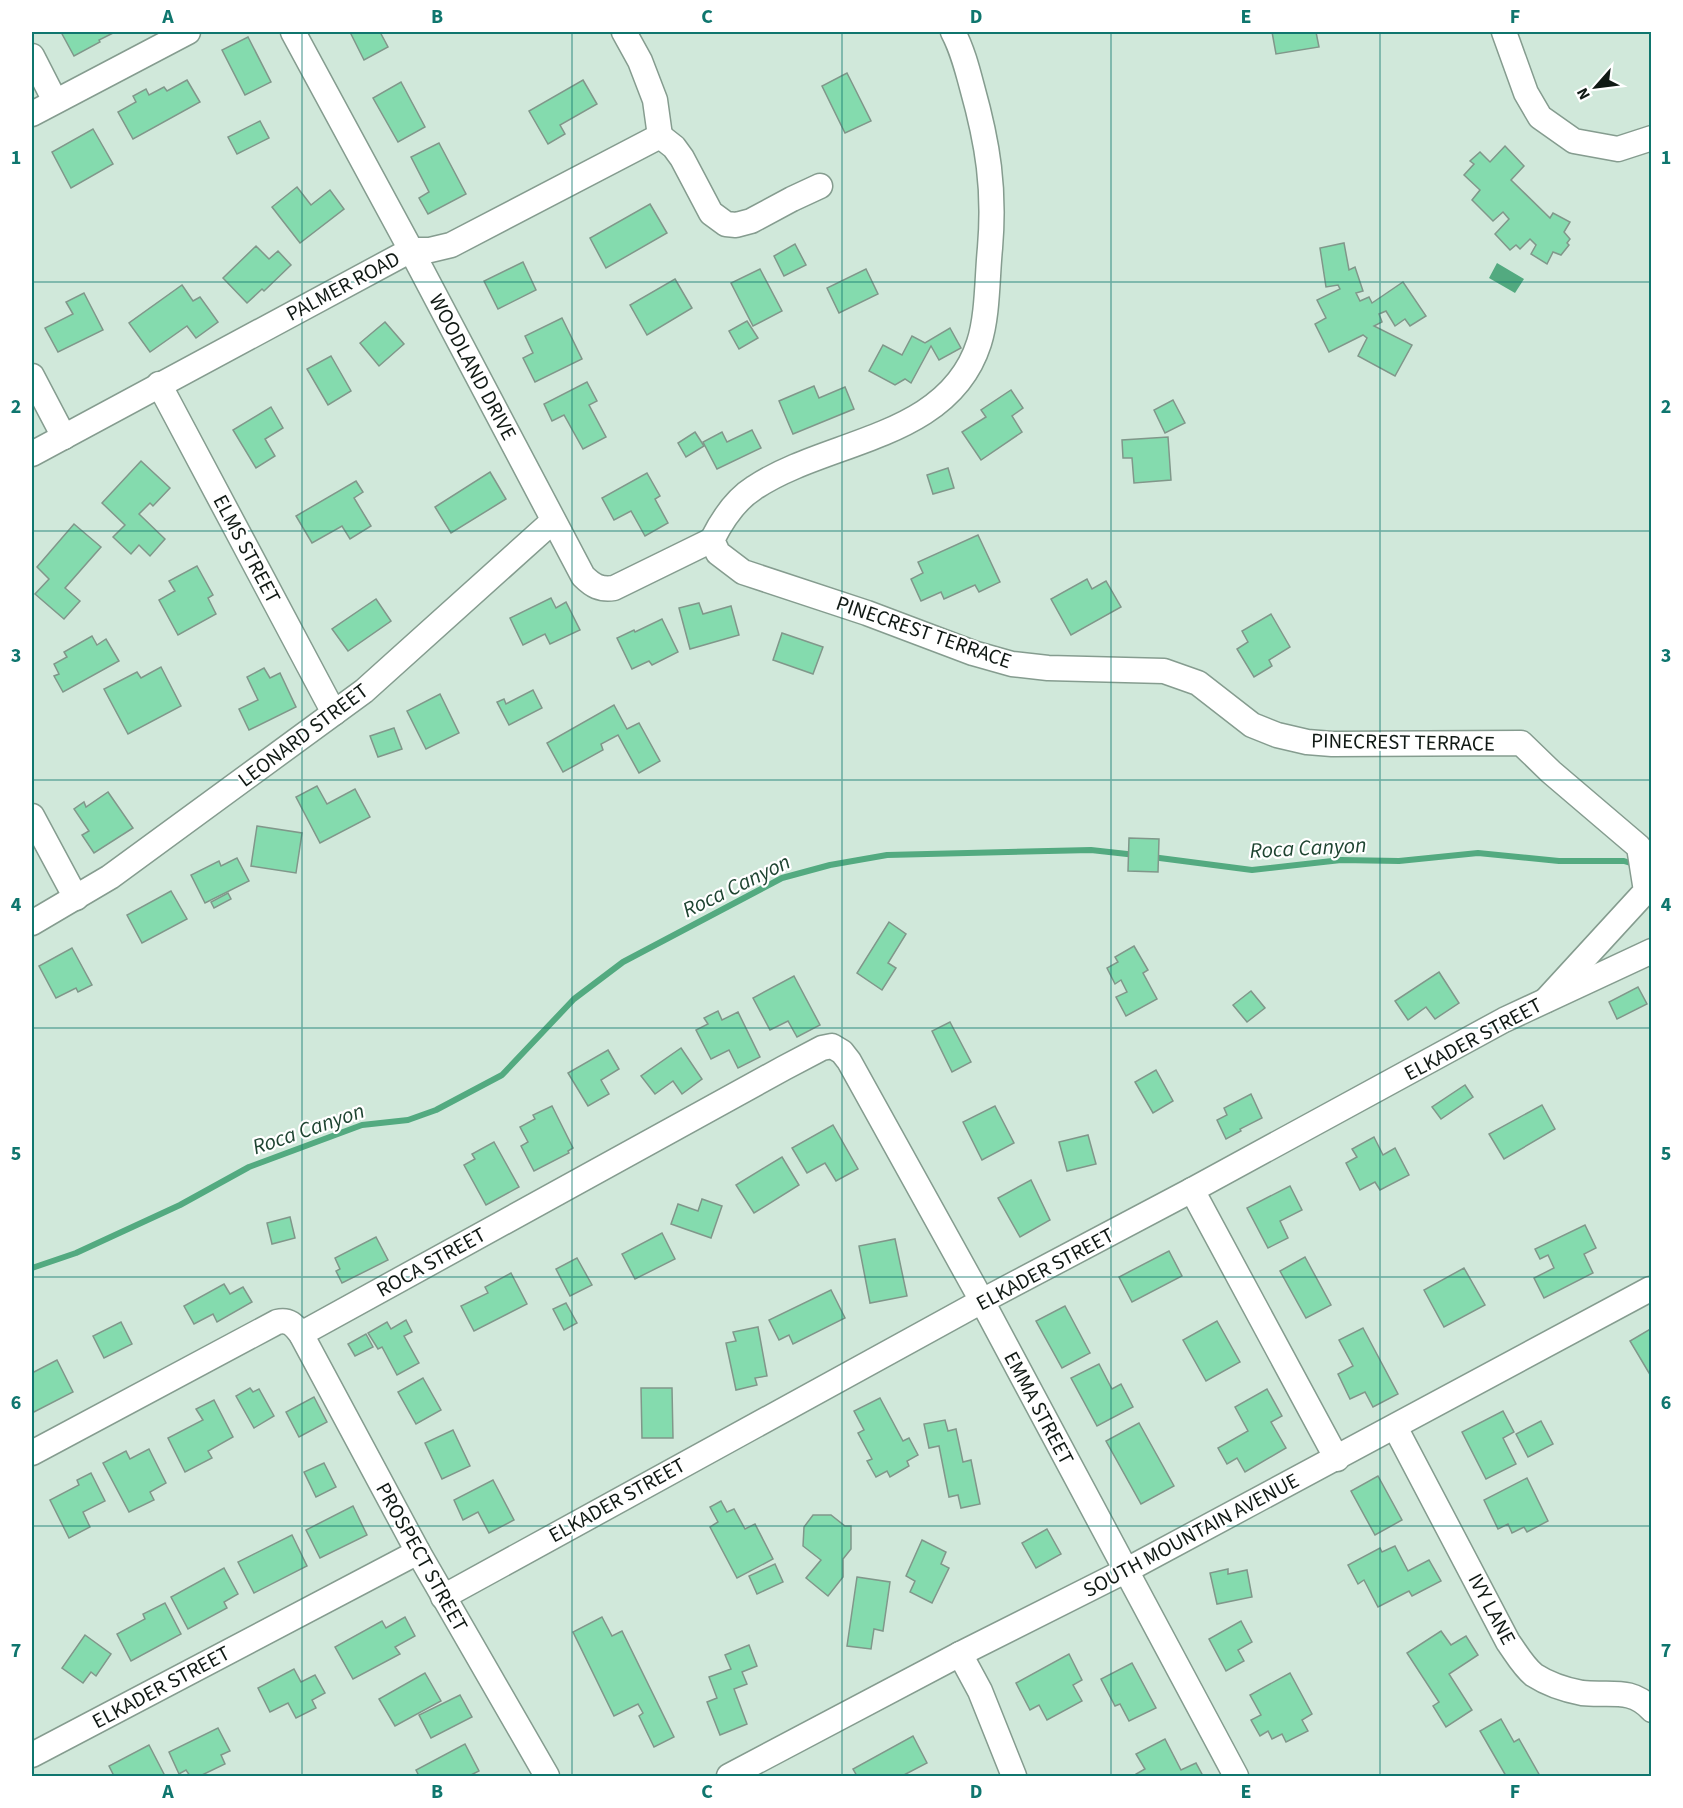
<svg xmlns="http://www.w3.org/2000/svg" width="1683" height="1808" font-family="'Source Sans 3',sans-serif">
<rect width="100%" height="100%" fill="#d0e8da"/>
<path fill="#53aa80" d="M1497,263L1524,279L1515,293L1489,278Z"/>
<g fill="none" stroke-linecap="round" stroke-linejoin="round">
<g stroke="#53aa80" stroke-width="6">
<path d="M1152,857L1252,870L1341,860L1399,861L1478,853L1559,861H1624L1637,865"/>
<path d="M32,1268L76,1253L180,1205L249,1167L362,1125L408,1120L436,1110L502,1075L574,999L623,962L782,878L830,865L887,855L1091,850L1136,855"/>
</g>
</g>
<g fill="#84dbae" stroke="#80978a" stroke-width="1.5">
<path d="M61,32H115L99,40L100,42L74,56Z"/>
<path d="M350,32H380L388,47L364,60Z"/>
<path d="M1272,32H1316L1319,47L1276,54Z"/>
<path d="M248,37L271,82L245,95L222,50Z"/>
<path d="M847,73L871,121L845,133L822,86Z"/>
<path d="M187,80L200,102L133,139L118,112L136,102L133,96L146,89L149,95L164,87L167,91Z"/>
<path d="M583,80L597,104L560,125L565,134L548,144L529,111Z"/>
<path d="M401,82L425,127L398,142L373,98Z"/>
<path d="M260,121L269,138L237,154L228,137Z"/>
<path d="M93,129L113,164L71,188L52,152Z"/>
<path d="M439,143L466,194L428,214L419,198L429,192L411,157Z"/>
<path d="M1505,146L1524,166L1511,180L1550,218L1553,213L1570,222L1564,232L1570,239L1567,243L1569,245L1561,255L1553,252L1547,264L1531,254L1536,245L1530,239L1520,249L1516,245L1510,250L1495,234L1509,219L1503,212L1493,221L1472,200L1480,190L1464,175L1474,164L1470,161L1480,152L1490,162Z"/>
<path d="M297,187L311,205L330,190L344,209L300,243L272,207Z"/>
<path d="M650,204L667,233L606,268L590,238Z"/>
<path d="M1344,243L1349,270L1355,267L1363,291L1356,293L1360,301L1369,297L1372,303L1403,282L1426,316L1410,326L1405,319L1395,326L1386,311L1379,314L1382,322L1374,326L1412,345L1395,376L1358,356L1367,338L1363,335L1329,352L1315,324L1326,318L1317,300L1340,289L1338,285L1326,287L1320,248Z"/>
<path d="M795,244L806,265L784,276L774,256Z"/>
<path d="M256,246L269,259L278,251L291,265L264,291L262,289L247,303L223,278Z"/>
<path d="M523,262L536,290L498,309L484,281Z"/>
<path d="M760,269L782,311L753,326L731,283Z"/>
<path d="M866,269L878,294L839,313L827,288Z"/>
<path d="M675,279L692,308L647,335L630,305Z"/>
<path d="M182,285L193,301L200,297L218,322L196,338L187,326L150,352L129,323Z"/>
<path d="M84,293L103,330L58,352L45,328L73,314L66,302Z"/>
<path d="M562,318L582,359L535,382L523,358L533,353L525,336Z"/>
<path d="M747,321L758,338L739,349L729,331Z"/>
<path d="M385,322L404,344L379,366L360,343Z"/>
<path d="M950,328L961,348L939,360L931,346L911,383L905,379L895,385L869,371L883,345L902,355L912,336L925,343Z"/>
<path d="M331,356L351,391L328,405L307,369Z"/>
<path d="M587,382L597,401L589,405L606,437L583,449L564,415L552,421L544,404Z"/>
<path d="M814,386L819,398L845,387L854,409L793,434L779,401Z"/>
<path d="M1011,390L1023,408L1012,416L1022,432L981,460L962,432L986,417L981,410Z"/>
<path d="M1173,400L1185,423L1165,433L1154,410Z"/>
<path d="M271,407L283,428L265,439L275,456L256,468L233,430Z"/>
<path d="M752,430L761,448L717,469L703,442L722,432L727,442Z"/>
<path d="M695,432L704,446L686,457L678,443Z"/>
<path d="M1168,437L1171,480L1134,483L1132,458H1123L1122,440Z"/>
<path d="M141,461L170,488L153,506L150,503L139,514L165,539L150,556L139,545L131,554L113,537L125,525L102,503Z"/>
<path d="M948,468L954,488L933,494L927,475Z"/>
<path d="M490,472L506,499L451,533L435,507Z"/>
<path d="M647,473L660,496L655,499L668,523L645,536L631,511L614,520L602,498Z"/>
<path d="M356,481L363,492L354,498L371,526L350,539L342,526L312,543L296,516Z"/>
<path d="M74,524L101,547L65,588L80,601L64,619L35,594L49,579L37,567Z"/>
<path d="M978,535L1000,582L979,592L975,585L944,599L941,592L921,601L911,579L923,573L918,562Z"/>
<path d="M197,566L213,595L208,598L216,614L178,635L159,600L175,591L169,581Z"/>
<path d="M1087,579L1092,589L1106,581L1121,607L1071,635L1051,599Z"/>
<path d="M551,598L556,608L566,602L580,630L550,644L545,634L523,645L510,618Z"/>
<path d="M376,599L391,621L348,651L332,629Z"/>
<path d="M699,603L703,614L731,606L739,635L690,649L679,608Z"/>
<path d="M1271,614L1290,647L1269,660L1272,666L1254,677L1237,649L1248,642L1242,631Z"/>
<path d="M662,619L678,652L652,665L649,661L632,669L617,638L634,630L635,632Z"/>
<path d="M782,633L823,647L813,674L773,660Z"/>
<path d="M92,636L97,645L106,639L119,661L63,692L54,676L59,674L54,664L67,657L64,652Z"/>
<path d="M161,667L181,706L128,734L104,689L137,672L141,678Z"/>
<path d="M264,668L270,678L280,673L296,707L249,730L239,709L258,700L247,677Z"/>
<path d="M533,690L542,708L509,725L497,702L504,699L506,704Z"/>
<path d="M440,694L459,733L426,749L407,711Z"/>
<path d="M614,705L627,729L639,723L660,761L639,773L618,735L601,744L603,750L563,772L547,743Z"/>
<path d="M394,728L402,749L378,757L370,736Z"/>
<path d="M317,786L327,804L355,789L370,817L320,843L296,797Z"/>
<path d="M108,792L133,828L94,853L82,835L89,831L74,809L84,802L86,807Z"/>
<path d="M257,826L302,833L296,873L251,866Z"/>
<path d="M1129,838L1159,839L1158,872L1128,871Z"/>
<path d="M237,858L249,881L205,903L191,875L219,861L221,866Z"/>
<path d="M171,891L187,919L142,943L127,915Z"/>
<path d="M228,893L231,899L214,908L211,902Z"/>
<path d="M889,922L906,934L888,963L896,968L882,990L857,973Z"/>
<path d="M1134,946L1148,970L1143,973L1157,999L1126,1016L1116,997L1127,992L1121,980L1115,984L1107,968L1118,962L1115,957Z"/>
<path d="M72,948L92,985L78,992L76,988L56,998L39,966Z"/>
<path d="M1439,972L1459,1003L1435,1019L1426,1007L1408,1020L1395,1001Z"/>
<path d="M794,976L820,1025L797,1037L788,1021L770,1030L753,998Z"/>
<path d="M1638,987L1647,1004L1617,1019L1609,1002Z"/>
<path d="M1251,991L1265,1008L1247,1022L1233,1005Z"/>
<path d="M718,1011L722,1020L738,1012L760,1057L738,1068L729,1050L711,1059L696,1030L708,1024L704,1018Z"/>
<path d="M950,1022L971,1062L952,1072L932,1031Z"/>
<path d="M681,1048L702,1079L682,1094L673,1081L655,1094L641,1076Z"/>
<path d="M608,1050L619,1069L601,1080L609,1094L588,1106L568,1073Z"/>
<path d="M1156,1070L1173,1101L1153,1113L1135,1082Z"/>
<path d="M1465,1085L1473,1097L1441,1119L1432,1107Z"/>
<path d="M1251,1094L1262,1118L1240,1129L1241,1131L1226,1139L1217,1120L1227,1115L1224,1108Z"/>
<path d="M1542,1105L1555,1129L1504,1159L1489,1134Z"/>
<path d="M552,1106L573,1148L568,1151L569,1153L534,1171L521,1146L528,1142L520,1127L535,1119L533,1115Z"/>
<path d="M995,1106L1014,1143L982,1160L963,1122Z"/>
<path d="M833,1125L858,1169L836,1181L825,1163L807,1173L792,1148Z"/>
<path d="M1088,1135L1096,1164L1067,1171L1059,1142Z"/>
<path d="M1374,1137L1383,1155L1395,1148L1409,1175L1380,1190L1375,1182L1360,1190L1346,1163L1357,1157L1352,1149Z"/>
<path d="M494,1142L519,1187L486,1205L464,1165L475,1159L472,1154Z"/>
<path d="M782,1157L799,1185L754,1213L736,1185Z"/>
<path d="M1031,1180L1050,1220L1020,1237L998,1198Z"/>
<path d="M1290,1186L1302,1210L1280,1221L1288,1238L1268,1248L1247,1208Z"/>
<path d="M702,1199L722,1206L711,1238L671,1224L678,1204L698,1211Z"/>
<path d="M290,1217L295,1238L272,1244L267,1223Z"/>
<path d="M1585,1225L1596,1248L1584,1254L1593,1273L1544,1298L1534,1278L1554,1268L1548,1255L1540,1259L1535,1249Z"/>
<path d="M662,1233L675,1259L635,1279L622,1254Z"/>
<path d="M376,1237L388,1260L342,1283L336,1271L340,1269L335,1258Z"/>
<path d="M895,1239L907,1296L870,1303L859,1246Z"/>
<path d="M1169,1251L1182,1276L1132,1302L1119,1277Z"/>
<path d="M1305,1257L1331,1305L1306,1318L1280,1271Z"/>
<path d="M577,1258L592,1285L570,1296L556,1269Z"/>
<path d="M1464,1268L1485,1305L1444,1327L1424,1290Z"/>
<path d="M511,1273L527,1304L474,1331L461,1306L488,1293L485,1287Z"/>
<path d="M224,1284L230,1294L243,1287L252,1302L217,1322L213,1314L194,1324L184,1306Z"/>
<path d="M831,1290L845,1318L793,1344L789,1335L779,1340L769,1320Z"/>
<path d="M566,1303L577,1323L564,1330L553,1309Z"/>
<path d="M1065,1306L1090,1353L1062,1368L1036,1321Z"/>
<path d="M406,1320L412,1332L404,1336L419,1363L397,1375L382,1347L378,1349L368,1333L387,1322L391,1329Z"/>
<path d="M1217,1321L1240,1362L1206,1381L1183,1340Z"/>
<path d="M121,1322L132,1344L104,1358L93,1336Z"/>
<path d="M758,1327L767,1376L755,1378L757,1385L736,1390L726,1343L736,1341L733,1332Z"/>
<path d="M1363,1328L1398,1394L1373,1407L1365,1392L1350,1399L1338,1374L1353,1366L1339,1340Z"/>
<path d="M1652,1328V1378L1630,1341Z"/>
<path d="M366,1334L373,1347L355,1356L348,1344Z"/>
<path d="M57,1360L73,1392L32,1413V1373Z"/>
<path d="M1099,1364L1112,1389L1121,1384L1133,1407L1097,1426L1071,1378Z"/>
<path d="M423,1378L441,1410L416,1424L398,1392Z"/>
<path d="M250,1388L253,1392L259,1389L274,1416L254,1428L236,1396Z"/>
<path d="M641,1388H672L673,1438H642Z"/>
<path d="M1267,1389L1282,1416L1271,1422L1286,1448L1245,1472L1237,1458L1227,1464L1218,1448L1248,1431L1235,1407Z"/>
<path d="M314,1397L327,1422L299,1437L286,1412Z"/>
<path d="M880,1398L903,1441L909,1438L918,1455L907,1461L909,1466L890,1477L887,1471L876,1477L867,1461L872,1459L858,1433L864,1430L854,1411Z"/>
<path d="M214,1400L233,1437L208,1451L212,1458L185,1472L168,1438L203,1420L196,1409Z"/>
<path d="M1503,1411L1514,1432L1503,1438L1516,1464L1486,1479L1462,1432Z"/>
<path d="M945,1420L948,1431L956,1429L963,1462L971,1460L980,1504L961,1508L958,1495L949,1497L939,1446L929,1448L924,1424Z"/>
<path d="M1541,1421L1553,1444L1528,1457L1516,1434Z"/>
<path d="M1139,1423L1174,1486L1141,1504L1106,1441Z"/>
<path d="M453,1430L470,1466L442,1479L425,1443Z"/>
<path d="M149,1449L166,1483L150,1492L154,1500L129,1512L103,1463L126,1451L130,1459Z"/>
<path d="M324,1463L336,1487L316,1497L304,1472Z"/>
<path d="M91,1473L105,1501L83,1512L90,1527L69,1538L50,1500L79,1485L77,1480Z"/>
<path d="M1378,1476L1402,1520L1375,1535L1351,1491Z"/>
<path d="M1527,1478L1548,1521L1527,1532L1524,1527L1512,1533L1508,1524L1498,1529L1484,1500Z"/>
<path d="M493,1480L514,1520L489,1533L478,1512L463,1520L454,1500Z"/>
<path d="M721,1501L727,1512L734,1509L745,1529L755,1524L773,1559L737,1578L710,1527L718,1522L710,1507Z"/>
<path d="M353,1506L367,1535L320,1558L306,1530Z"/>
<path d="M813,1515H831L845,1526H851V1549L843,1559V1577L828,1596L806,1578L821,1560L803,1546L804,1527Z"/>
<path d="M1047,1529L1061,1554L1036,1568L1022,1543Z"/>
<path d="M292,1535L307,1566L254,1593L238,1562Z"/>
<path d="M922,1540L946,1552L941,1564L949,1568L932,1603L910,1592L915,1581L906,1576Z"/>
<path d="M1395,1546L1408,1571L1429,1560L1441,1581L1412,1596L1409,1591L1378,1607L1364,1580L1358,1584L1348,1565L1380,1548L1382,1552Z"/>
<path d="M775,1564L783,1582L757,1594L749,1576Z"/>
<path d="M224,1568L238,1594L224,1602L227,1608L188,1629L171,1597Z"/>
<path d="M1228,1569V1574L1247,1570L1252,1597L1217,1604L1210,1573Z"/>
<path d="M857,1577L890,1582L883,1631L874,1629L871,1649L847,1646Z"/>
<path d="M165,1603L181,1634L131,1661L117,1634L145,1619L143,1614Z"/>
<path d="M405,1617L415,1636L395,1647L400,1654L353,1679L335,1647L382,1621L386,1628Z"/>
<path d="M602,1617L612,1636L622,1631L674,1737L654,1747L639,1716L643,1713L638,1704L614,1716L573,1632Z"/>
<path d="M1241,1621L1252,1642L1238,1650L1244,1661L1226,1671L1209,1639Z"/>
<path d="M1441,1631L1451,1645L1466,1636L1478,1655L1449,1674L1472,1710L1446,1727L1433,1706L1439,1702L1407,1653Z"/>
<path d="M85,1635L111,1654L96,1676L91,1672L83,1683L62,1668Z"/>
<path d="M749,1645L757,1666L742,1672L747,1684L734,1689L747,1724L720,1735L707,1702L717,1698L709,1677L731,1669L725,1655Z"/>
<path d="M1069,1654L1082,1680L1073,1685L1082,1701L1047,1720L1039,1705L1030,1710L1016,1683Z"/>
<path d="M1132,1663L1156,1708L1129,1721L1120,1704L1115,1706L1101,1679Z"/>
<path d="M294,1669L301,1682L315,1675L325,1693L312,1700L316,1708L296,1718L288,1703L270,1712L258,1688Z"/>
<path d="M425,1673L441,1701L395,1726L379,1699Z"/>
<path d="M1290,1673L1312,1714L1302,1720L1308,1731L1286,1742L1282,1734L1272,1739L1268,1731L1260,1736L1251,1720L1261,1715L1250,1695Z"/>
<path d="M460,1695L472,1717L431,1738L419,1715Z"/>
<path d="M1501,1719L1514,1742L1519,1739L1540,1776H1506L1480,1731Z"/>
<path d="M218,1728L230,1751L221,1755L225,1764L200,1776H190L186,1770L179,1774L169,1752Z"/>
<path d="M913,1736L927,1763L902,1776H857L853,1769Z"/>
<path d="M1165,1739L1181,1770L1196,1763L1203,1776H1137L1136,1774L1145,1769L1136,1754Z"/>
<path d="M465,1744L479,1771L469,1776H419L416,1770Z"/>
<path d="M149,1745L165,1776H114L109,1766Z"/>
</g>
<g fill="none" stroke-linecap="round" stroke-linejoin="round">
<g stroke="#859c8f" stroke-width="27">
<g id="street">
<path d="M293,32L411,250L583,576C593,586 600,590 614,588L712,540"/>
<path d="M624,32L640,61L655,100L660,136"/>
<path d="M953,32C962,49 967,68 972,87C988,144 995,189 990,248C987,277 988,315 979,343C948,440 827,439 754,488C735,500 722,520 712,540L718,553L743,572L867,613L973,653L1012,664L1048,668L1164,671L1198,683L1252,725L1277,735L1307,742L1332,744L1521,743L1551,772L1639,847L1646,891L1546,1000"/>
<path d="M1504,32L1526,93L1540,117L1574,141L1618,149L1652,138"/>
<path d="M32,56L55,101"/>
<path d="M32,114L188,32"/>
<path d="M660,136L674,147L682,158L711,213L726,224L736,225L751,221L792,199L820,186"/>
<path d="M32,376L64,437"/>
<path d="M159,384L334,713"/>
<path d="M32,454L411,250H430L451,245L660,136"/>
<path d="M32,816L76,898"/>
<path d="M32,923L110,877L364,691L553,521"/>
<path d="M1192,1190L1337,1459"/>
<path d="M301,1334L784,1068L822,1048L832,1046L842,1052L849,1061L982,1301L1236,1776"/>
<path d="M1395,1427L1508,1642C1516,1653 1523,1666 1534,1675C1548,1684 1566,1690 1582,1693C1609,1696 1632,1687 1652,1710"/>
<path d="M32,1453L277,1322C289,1319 294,1325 301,1334L418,1552L547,1776"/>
<path d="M443,1597L982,1301L1192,1190L1504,1020L1652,951"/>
<path d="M960,1654L980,1691L1014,1776"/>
<path d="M32,1755L418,1552"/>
<path d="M729,1776L960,1654L1125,1571L1650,1289"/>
</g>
</g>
<use href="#street" stroke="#fff" stroke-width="24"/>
</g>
<path fill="none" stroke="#0f766e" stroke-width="1.5" stroke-opacity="0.55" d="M302,32V1776M572,32V1776M842,32V1776M1111,32V1776M1380,32V1776M32,282H1652M32,531H1652M32,780H1652M32,1028H1652M32,1277H1652M32,1526H1652"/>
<g text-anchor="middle" stroke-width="4.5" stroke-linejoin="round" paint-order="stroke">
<g font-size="21" fill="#101914" stroke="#fff">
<text transform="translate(343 286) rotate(-28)" y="7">PALMER ROAD</text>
<text transform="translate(473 367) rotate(62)" y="7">WOODLAND DRIVE</text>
<text transform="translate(247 549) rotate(62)" y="7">ELMS STREET</text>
<text transform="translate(924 632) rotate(19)" y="7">PINECREST TERRACE</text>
<text transform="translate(303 735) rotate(-37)" y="7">LEONARD STREET</text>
<text transform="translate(1403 742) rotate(1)" y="7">PINECREST TERRACE</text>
<text transform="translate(1473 1039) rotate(-28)" y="7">ELKADER STREET</text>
<text transform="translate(431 1262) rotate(-29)" y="7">ROCA STREET</text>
<text transform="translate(1045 1269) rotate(-28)" y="7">ELKADER STREET</text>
<text transform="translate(1039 1408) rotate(62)" y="7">EMMA STREET</text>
<text transform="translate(617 1500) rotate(-29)" y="7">ELKADER STREET</text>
<text transform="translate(1191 1535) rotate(-28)" y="7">SOUTH MOUNTAIN AVENUE</text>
<text transform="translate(422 1557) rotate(61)" y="7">PROSPECT STREET</text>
<text transform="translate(1492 1609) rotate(62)" y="7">IVY LANE</text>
<text transform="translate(161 1687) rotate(-28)" y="7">ELKADER STREET</text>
</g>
<g font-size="22" font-style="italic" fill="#1e4431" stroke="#fff">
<text transform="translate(1308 847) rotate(-3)" y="8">Roca Canyon</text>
<text transform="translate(736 885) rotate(-26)" y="8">Roca Canyon</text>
<text transform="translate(308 1128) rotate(-19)" y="8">Roca Canyon</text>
</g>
</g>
<rect width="1683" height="1808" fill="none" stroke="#ffffff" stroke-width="66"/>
<g transform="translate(1596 87) rotate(242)" stroke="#ffffff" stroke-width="4.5" paint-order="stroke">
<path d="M0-4.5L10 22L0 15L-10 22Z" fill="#101914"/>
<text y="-9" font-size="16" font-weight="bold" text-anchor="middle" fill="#101914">N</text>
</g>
<rect x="33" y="33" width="1617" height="1742" fill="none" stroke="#0f766e" stroke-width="2"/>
<g font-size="20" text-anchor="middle" font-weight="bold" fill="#0f766e">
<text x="168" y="23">A</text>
<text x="437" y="23">B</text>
<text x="707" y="23">C</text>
<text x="976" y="23">D</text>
<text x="1246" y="23">E</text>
<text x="1515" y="23">F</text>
<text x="16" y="164">1</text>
<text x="1666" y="164">1</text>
<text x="16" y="413">2</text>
<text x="1666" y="413">2</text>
<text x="16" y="662">3</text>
<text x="1666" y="662">3</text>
<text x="16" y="911">4</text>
<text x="1666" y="911">4</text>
<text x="16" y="1160">5</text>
<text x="1666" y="1160">5</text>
<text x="16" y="1409">6</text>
<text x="1666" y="1409">6</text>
<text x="16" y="1657">7</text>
<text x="1666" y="1657">7</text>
<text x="168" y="1798">A</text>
<text x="437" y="1798">B</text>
<text x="707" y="1798">C</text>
<text x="976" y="1798">D</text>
<text x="1246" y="1798">E</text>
<text x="1515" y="1798">F</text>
</g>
</svg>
